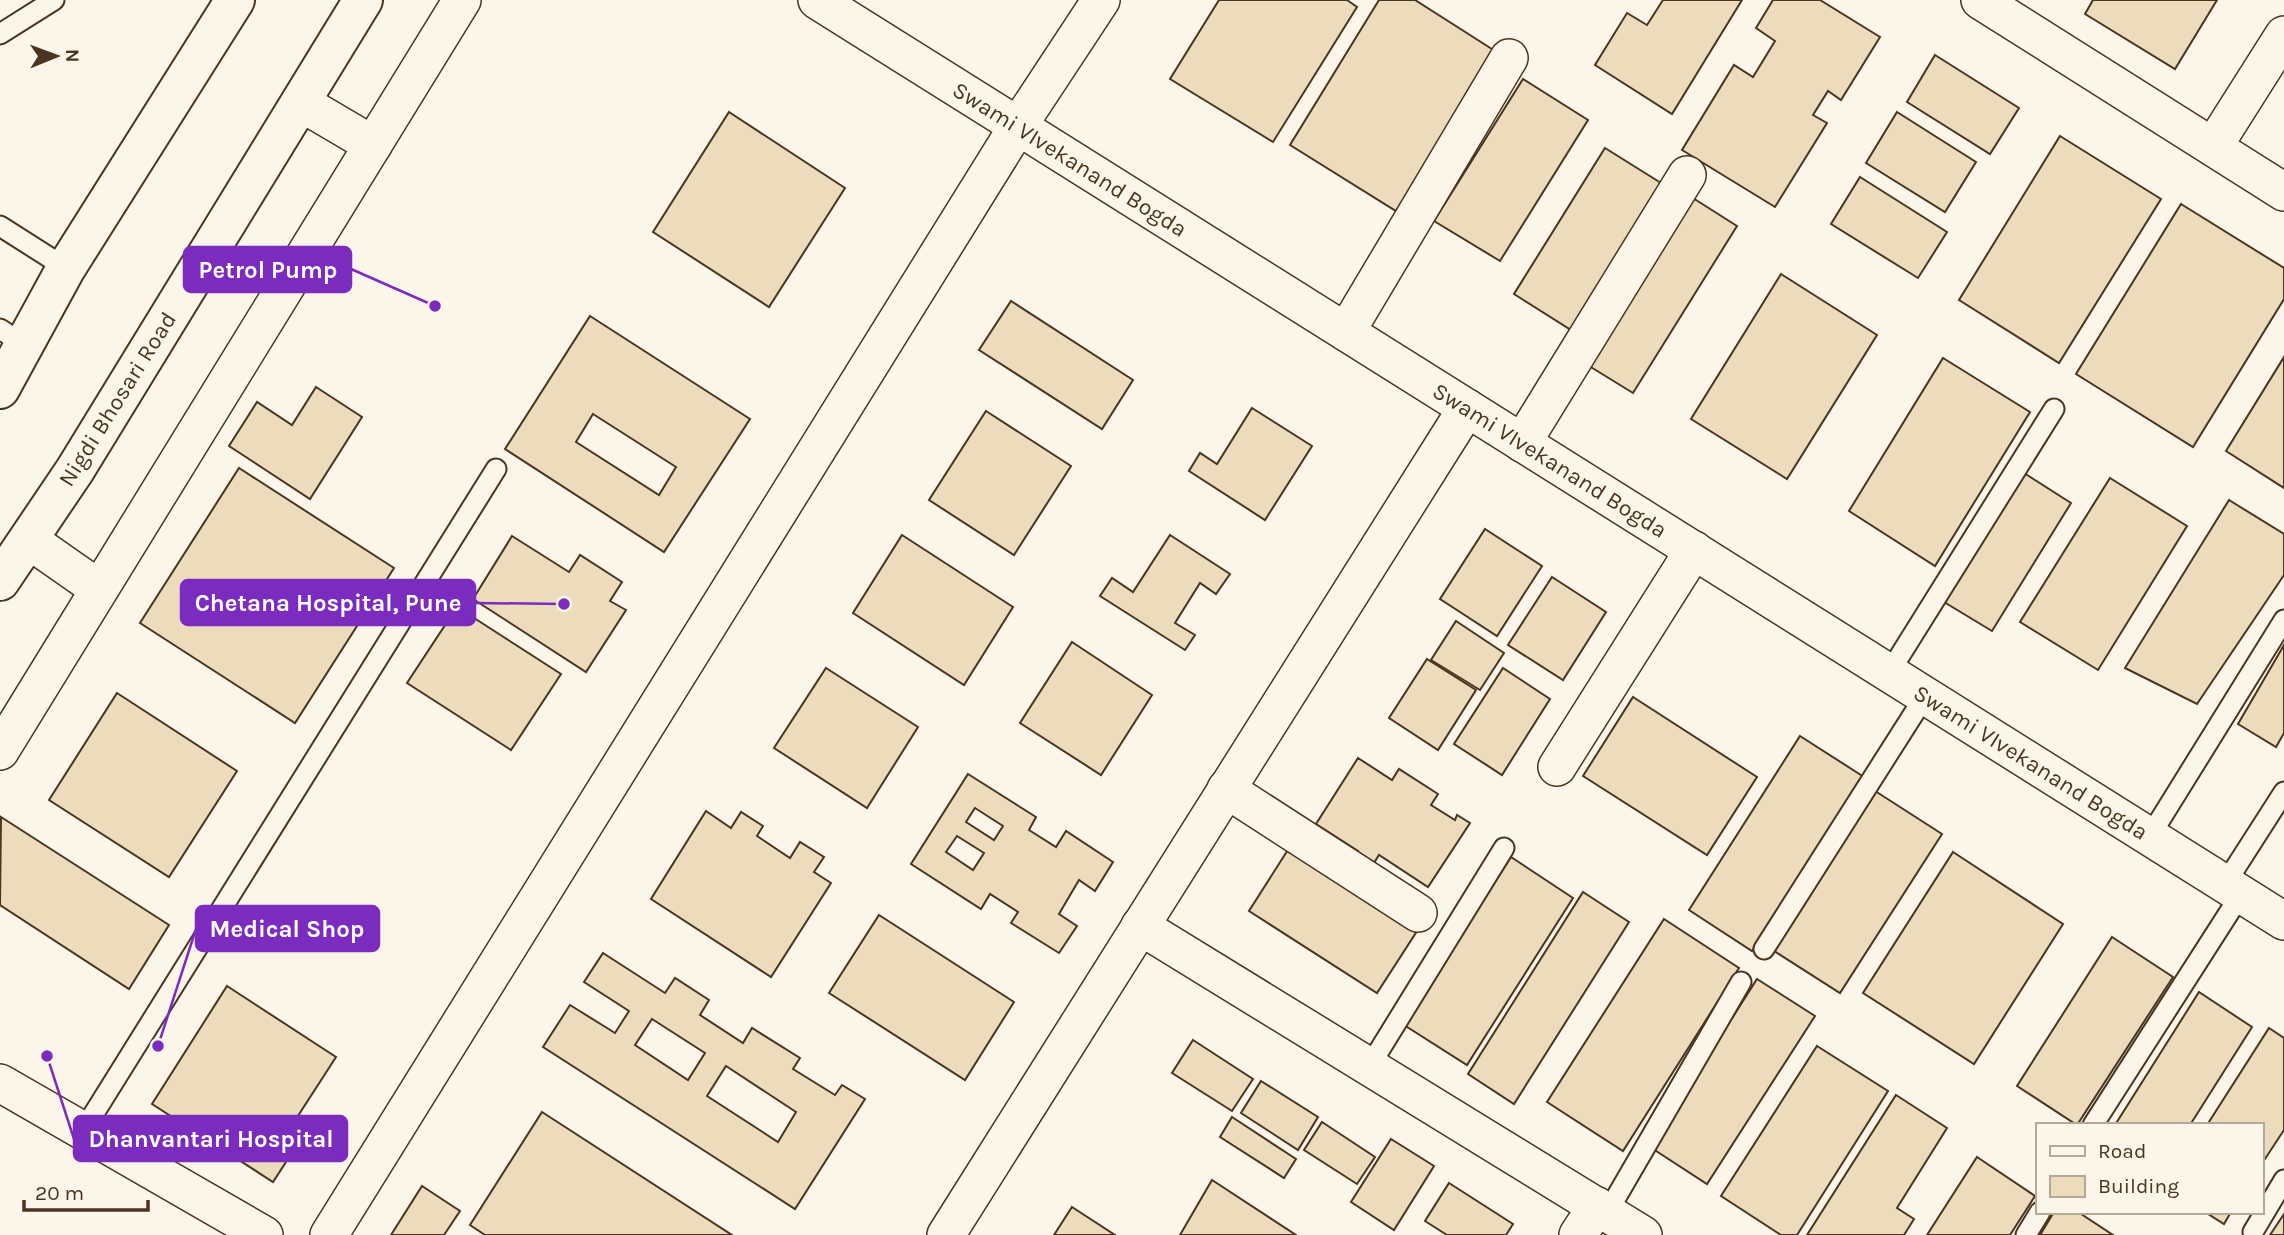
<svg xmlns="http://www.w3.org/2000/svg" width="2284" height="1235" font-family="Karla,sans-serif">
<rect width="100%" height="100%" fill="#fbf6e9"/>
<g fill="#ecdcbc" stroke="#4a3520" stroke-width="2" fill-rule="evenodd">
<path d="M1219,0H1347L1357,7L1273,142L1170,79Z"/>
<path d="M1379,0H1415L1495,51L1396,211L1290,145Z"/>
<path d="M1663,0H1742L1672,114L1595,65L1627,13L1647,25Z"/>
<path d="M1773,0H1820L1880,37L1841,100L1828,91L1813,115L1827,123L1775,207L1682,150L1734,65L1753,77L1775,41L1756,28Z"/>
<path d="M2093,0H2217L2175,69L2085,14Z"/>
<path d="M1935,55L2019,108L1990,154L1907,102Z"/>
<path d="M1523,79L1588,120L1500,261L1434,221Z"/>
<path d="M729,112L845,188L769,307L653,232Z"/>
<path d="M1897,112L1976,162L1945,212L1866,163Z"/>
<path d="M2060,136L2161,199L2059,363L1959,300Z"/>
<path d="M1605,148L1669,188L1579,335L1514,294Z"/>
<path d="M1860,177L1947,232L1918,278L1831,224Z"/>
<path d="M1685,193L1737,226L1633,393L1581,361Z"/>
<path d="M2181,204L2284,268V299L2193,447L2076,374Z"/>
<path d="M1781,274L1877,335L1787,479L1691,419Z"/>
<path d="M1011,301L1133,380L1102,429L979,350Z"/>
<path d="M590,316L750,419L664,552L505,449ZM593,414L676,467L659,495L576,442Z"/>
<path d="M2284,357V488L2226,451Z"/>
<path d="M1943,358L2030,412L1935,566L1849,511Z"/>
<path d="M316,387L362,417L310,499L229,446L257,402L292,425Z"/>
<path d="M1252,408L1312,446L1265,520L1189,471L1200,453L1217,464Z"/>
<path d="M986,411L1071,466L1014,555L929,500Z"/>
<path d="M239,468L394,568L295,723L140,623Z"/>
<path d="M2024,473L2071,503L1992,631L1944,602Z"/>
<path d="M2110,478L2187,526L2098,670L2020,622Z"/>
<path d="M2229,500L2284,534V575L2197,704L2125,668Z"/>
<path d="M1485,529L1542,566L1497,636L1440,599Z"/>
<path d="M902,535L1013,607L964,685L853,613Z"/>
<path d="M1170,535L1230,574L1216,594L1200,583L1175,623L1195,635L1185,650L1100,596L1112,578L1133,592Z"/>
<path d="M512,536L569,572L580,555L622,582L610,601L626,610L586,672L473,599Z"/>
<path d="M1552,577L1606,612L1563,680L1508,645Z"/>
<path d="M457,607L561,674L511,750L407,683Z"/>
<path d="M1456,621L1504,653L1480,690L1431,660Z"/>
<path d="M1072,642L1152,695L1101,775L1020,723Z"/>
<path d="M2284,645V733L2276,747L2238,724Z"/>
<path d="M1427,659L1476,690L1438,750L1389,718Z"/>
<path d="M826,668L918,727L867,808L774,748Z"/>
<path d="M1503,668L1550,699L1502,775L1454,744Z"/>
<path d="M117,693L237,771L169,877L49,800Z"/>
<path d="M1633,697L1757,777L1707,855L1583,776Z"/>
<path d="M1800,736L1864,777L1752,951L1689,910Z"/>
<path d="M1358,758L1392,780L1399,769L1438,794L1431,805L1455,820L1457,815L1470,823L1428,887L1379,855L1372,866L1355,855L1358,851L1316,824Z"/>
<path d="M968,774L1036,817L1029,830L1056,847L1066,831L1113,862L1095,891L1079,880L1059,914L1077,926L1059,953L1011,923L1018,912L990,894L981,909L911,864ZM975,808L1003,826L994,840L966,822ZM957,836L984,853L973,870L946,852Z"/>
<path d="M1872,789L1942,834L1840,993L1771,949Z"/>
<path d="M706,811L731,828L741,812L763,826L757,836L790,858L800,842L824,857L814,872L831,883L771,977L651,899Z"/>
<path d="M1,817L169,925L129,989L0,905Z"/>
<path d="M1291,845L1419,928L1377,993L1249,911Z"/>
<path d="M1953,852L2063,924L1974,1064L1863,993Z"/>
<path d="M1511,857L1573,898L1467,1065L1404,1025Z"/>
<path d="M1583,892L1629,922L1514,1104L1468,1074Z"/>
<path d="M879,915L1014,1002L965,1080L829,993Z"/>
<path d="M1664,919L1739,968L1623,1151L1547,1102Z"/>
<path d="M2112,937L2173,977L2077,1125L2017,1086Z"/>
<path d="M603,953L665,993L675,978L709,1000L700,1015L743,1043L752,1028L800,1058L793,1069L835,1095L842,1085L865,1099L795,1209L543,1047L570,1005L615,1033L629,1011L584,982ZM652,1019L705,1053L688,1080L635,1045ZM726,1066L796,1112L778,1142L707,1096Z"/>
<path d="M1757,979L1815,1016L1707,1184L1650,1147Z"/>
<path d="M227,986L336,1057L296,1119L308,1128L273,1182L152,1104Z"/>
<path d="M2199,992L2252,1027L2190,1125H2115Z"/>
<path d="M2269,1028L2284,1038V1130L2261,1165V1125H2207Z"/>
<path d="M1193,1040L1253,1079L1232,1111L1172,1073Z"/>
<path d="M1817,1046L1888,1091L1797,1235H1781L1721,1196Z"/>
<path d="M1261,1081L1318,1117L1298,1150L1241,1113Z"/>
<path d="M1896,1095L1947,1128L1897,1208L1914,1219L1904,1235H1807Z"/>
<path d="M542,1112L732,1235H485L470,1225Z"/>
<path d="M1232,1117L1296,1159L1284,1178L1220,1137Z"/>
<path d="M1322,1122L1375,1157L1357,1184L1304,1150Z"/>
<path d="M1391,1139L1434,1166L1394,1230L1351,1202Z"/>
<path d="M1977,1157L2035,1196L2010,1235H1927Z"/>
<path d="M1212,1180L1296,1235H1180Z"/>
<path d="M1449,1183L1513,1224L1506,1235H1447L1425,1221Z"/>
<path d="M422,1186L460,1211L444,1235H391Z"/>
<path d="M1072,1207L1115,1235H1054Z"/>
<path d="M2054,1212H2078L2113,1235H2040Z"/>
<path d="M2205,1212H2231L2224,1224Z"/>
<path d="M2284,1214V1235H2270Z"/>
</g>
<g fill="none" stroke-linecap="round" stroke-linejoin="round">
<g stroke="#4a3520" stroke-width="23">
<g id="lane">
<path d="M0,34L54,0"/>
<path d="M0,226L66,268"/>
<path d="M0,329L24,345"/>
<path d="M1889,673L2054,409"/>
<path d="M2150,836L2284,620"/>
<path d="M2225,884L2284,792"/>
<path d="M1764,949L1925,696"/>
<path d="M1369,1067L1504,848"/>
<path d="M2093,1125L2241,894"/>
<path d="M83,1131L496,469"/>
<path d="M1607,1213L1741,982"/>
<path d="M2253,1232L2284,1180"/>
<path d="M2026,1235L2040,1212"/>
</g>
</g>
<g stroke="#4a3520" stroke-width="40">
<g id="street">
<path d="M817,0L2284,921"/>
<path d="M1980,0L2284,192"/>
<path d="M300,102L373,145"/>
<path d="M2213,147L2284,35"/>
<path d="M1346,332L1509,58"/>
<path d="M1522,443L1687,175"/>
<path d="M29,540L99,589"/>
<path d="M0,751L462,0"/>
<path d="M1557,767L1694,550"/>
<path d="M1226,789L1418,913"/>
<path d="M1140,926L1643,1235"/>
<path d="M0,1083L264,1235"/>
<path d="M329,1235L1018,126L1101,0"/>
<path d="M946,1235L1467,408"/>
<path d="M1578,1235L1597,1206"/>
</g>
</g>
<g stroke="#4a3520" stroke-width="42">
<g id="primary">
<path d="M0,389L66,268L235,0"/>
<path d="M0,581L75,470L363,0"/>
</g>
</g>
<use href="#lane" stroke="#fbf6e9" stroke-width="19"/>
<use href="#street" stroke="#fbf6e9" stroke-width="37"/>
<use href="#primary" stroke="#fbf6e9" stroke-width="38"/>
</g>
<g text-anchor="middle" stroke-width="5" stroke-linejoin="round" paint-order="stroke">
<g font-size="23" fill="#4a3520" stroke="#fbf6e9">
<text transform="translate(1070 159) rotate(32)" y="8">Swami VIvekanand Bogda</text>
<text transform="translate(117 399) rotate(-58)" y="8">Nigdi Bhosari Road</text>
<text transform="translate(1550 460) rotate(32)" y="8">Swami VIvekanand Bogda</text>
<text transform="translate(2031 762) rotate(32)" y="8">Swami VIvekanand Bogda</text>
</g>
</g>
<path fill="none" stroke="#7b2cbf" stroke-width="2.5" d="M435 306L351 269M564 604L475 603M158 1046L196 929M47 1056L74 1139"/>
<g fill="#7b2cbf" stroke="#fbf6e9" stroke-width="2.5">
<circle cx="435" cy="306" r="7"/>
<circle cx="564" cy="604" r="7"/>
<circle cx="158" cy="1046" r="7"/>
<circle cx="47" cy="1056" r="7"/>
</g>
<g fill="#7b2cbf" stroke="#7b2cbf" stroke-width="2.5">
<rect x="184" y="247" width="167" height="45" rx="7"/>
<rect x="181" y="580" width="294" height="45" rx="7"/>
<rect x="196" y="906" width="183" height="45" rx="7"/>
<rect x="74" y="1116" width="273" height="45" rx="7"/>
</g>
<g font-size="24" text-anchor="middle" font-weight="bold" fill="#fff">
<text x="268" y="278">Petrol Pump</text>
<text x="328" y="611">Chetana Hospital, Pune</text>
<text x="287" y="937">Medical Shop</text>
<text x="211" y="1147">Dhanvantari Hospital</text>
</g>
<rect x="2036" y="1123" width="228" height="91" fill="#fbf6e9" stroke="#b4a999" stroke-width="2"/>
<rect x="2050" y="1146" width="35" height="10" fill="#fbf6e9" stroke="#b4a999" stroke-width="2"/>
<text x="2098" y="1158" font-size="21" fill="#4a3520">Road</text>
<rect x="2050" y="1176" width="35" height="21" fill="#ecdcbc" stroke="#b4a999" stroke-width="2"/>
<text x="2098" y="1193" font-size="21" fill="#4a3520">Building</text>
<g transform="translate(56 56) rotate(89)" stroke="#fbf6e9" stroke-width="5" paint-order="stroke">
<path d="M0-5L12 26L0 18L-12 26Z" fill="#4a3520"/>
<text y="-10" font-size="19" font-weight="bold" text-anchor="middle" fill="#4a3520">N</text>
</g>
<path d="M24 1200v10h124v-10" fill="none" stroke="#4a3520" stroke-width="3.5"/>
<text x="35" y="1200" font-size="21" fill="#4a3520" stroke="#fbf6e9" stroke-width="5" paint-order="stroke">20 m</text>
</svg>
